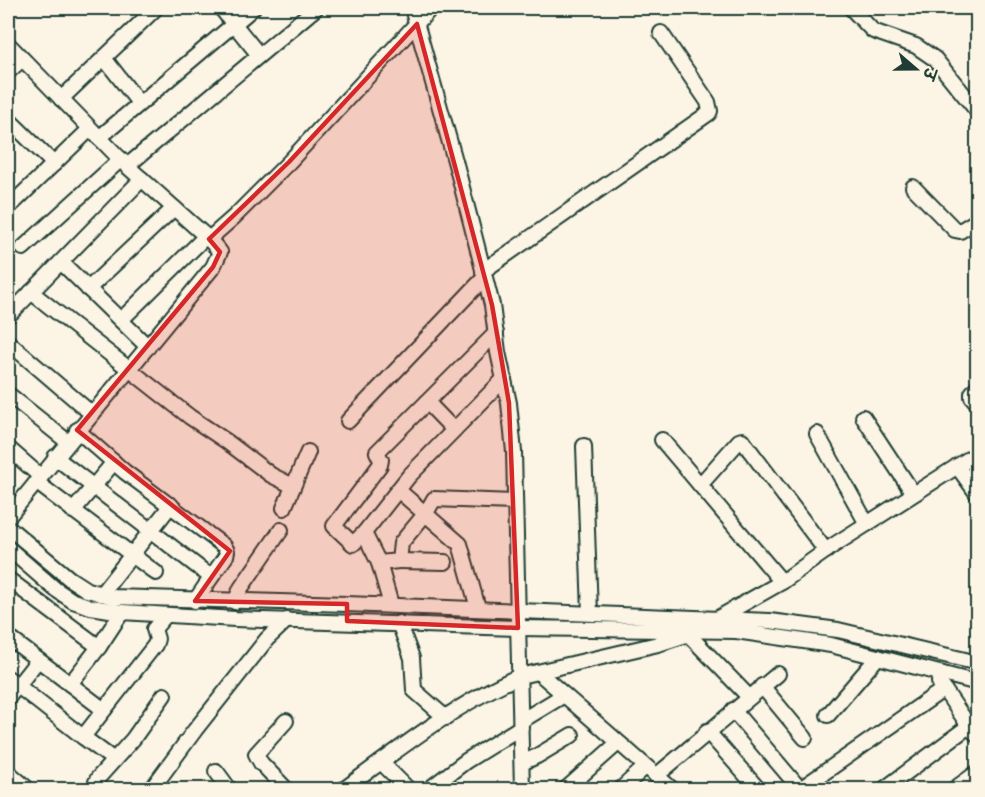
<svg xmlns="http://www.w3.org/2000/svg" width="985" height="797" font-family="'Shantell Sans','Playpen Sans Deva',sans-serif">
<rect width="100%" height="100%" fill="#fcf5e5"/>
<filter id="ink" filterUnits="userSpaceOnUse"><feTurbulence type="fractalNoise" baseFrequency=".0167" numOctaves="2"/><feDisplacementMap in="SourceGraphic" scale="12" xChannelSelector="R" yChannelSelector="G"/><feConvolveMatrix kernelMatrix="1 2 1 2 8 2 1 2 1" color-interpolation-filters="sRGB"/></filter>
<g filter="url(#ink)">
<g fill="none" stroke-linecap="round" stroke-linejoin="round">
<g stroke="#1f3d34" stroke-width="18">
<g id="minor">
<path d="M221,8L259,55"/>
<path d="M412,8L457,168L492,305L498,352L509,403L514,452L522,790"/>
<path d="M851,8L873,31L916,46L935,59L978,112"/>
<path d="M8,44L127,166L209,239L220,252L213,267L8,517"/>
<path d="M104,58L139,103"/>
<path d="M8,72L22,59"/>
<path d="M61,99L156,8"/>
<path d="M8,119L54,164"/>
<path d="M99,138L253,8"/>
<path d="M127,166L316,8"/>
<path d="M913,187L955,230L960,231L978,220"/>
<path d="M8,208L90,129"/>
<path d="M209,239L234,217L289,162L431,8"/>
<path d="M23,248L121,159"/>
<path d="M61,262L148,347"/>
<path d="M483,271L709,113L710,111L708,102L661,33"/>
<path d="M88,289L174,208"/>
<path d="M31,292L190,417L226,441L271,475L293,486"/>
<path d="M8,316L142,179"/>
<path d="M121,320L206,236"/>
<path d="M8,342L92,414"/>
<path d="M978,386L972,393V397L978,404"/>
<path d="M8,394L68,442"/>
<path d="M427,402L454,430"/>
<path d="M863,417L913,493"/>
<path d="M348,421L484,278"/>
<path d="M77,430L125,472L224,546L227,551L226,556L195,601"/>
<path d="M817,434L867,524"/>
<path d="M662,440L782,582"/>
<path d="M584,446L590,613"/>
<path d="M8,448L40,476"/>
<path d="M55,457L211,577"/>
<path d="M957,466L978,495"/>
<path d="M36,482L156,573"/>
<path d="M700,485L739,441L742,440L826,551"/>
<path d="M398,490L460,544L478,608"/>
<path d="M284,508L308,452"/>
<path d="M73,511L114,462"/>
<path d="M8,527L70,579L87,590L114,597L347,604L770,621L838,630L978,663"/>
<path d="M364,533L353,544L334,526L380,465L381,460L377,452L496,333"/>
<path d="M8,548L55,589L73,601L91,607L122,612L235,619L518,628L736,631L831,645L978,683"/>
<path d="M399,561L445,562"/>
<path d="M379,563L399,561L401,543L426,513L434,499L514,502"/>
<path d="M8,579L99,647L122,612"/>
<path d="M101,594L171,505"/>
<path d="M235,602L241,588L281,530"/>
<path d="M391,605L379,563L364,533L409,476L504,379"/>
<path d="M718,618L782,582L834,545L978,453"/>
<path d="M399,623L412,658L414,690L446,718"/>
<path d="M688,634L749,697"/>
<path d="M8,637L70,684L99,647"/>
<path d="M538,672L673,790"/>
<path d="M8,678L83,737L104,710"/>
<path d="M70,684L104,710L155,645L157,639L154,629L166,615"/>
<path d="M762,686L805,738"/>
<path d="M8,698L38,660"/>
<path d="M733,710L800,789"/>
<path d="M828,715L878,657"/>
<path d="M978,720L969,726L978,736"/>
<path d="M286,721L256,754L261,763L287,790"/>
<path d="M521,721L564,695"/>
<path d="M707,731L759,790"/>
<path d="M83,737L114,760"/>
<path d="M381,762L409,790"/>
<path d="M522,763L537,756L572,735"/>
<path d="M216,771L230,790"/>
<path d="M8,772L29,790"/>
<path d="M656,776L778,674"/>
<path d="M100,790L96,782L98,778L133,739L164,695"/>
<path d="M151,790L195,730L267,639L287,620"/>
<path d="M343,790C396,751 460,701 520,676L658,644L692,633"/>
<path d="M428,790L466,761L521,727"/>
<path d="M565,790L618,743"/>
<path d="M620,790L645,767"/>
<path d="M799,790L944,689"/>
<path d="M883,790L969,726L939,682"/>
<path d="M953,790L978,772"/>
</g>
</g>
<use href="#minor" stroke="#fcf5e5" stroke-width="14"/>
</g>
</g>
<path fill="#d62828" fill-opacity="0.2" stroke="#d62828" stroke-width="4.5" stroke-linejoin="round" d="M417,24L492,305L509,403L518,628L347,621V604L195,601L230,551L77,430L213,267L220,252L209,239L289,162Z"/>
<rect width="985" height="797" fill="none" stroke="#fcf5e5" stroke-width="30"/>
<rect x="15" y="15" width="955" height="767" fill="none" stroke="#1f3d34" stroke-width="2" filter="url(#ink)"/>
<g transform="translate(916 69) rotate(110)" stroke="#fcf5e5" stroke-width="4.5" paint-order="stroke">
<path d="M0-4.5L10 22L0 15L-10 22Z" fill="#1f3d34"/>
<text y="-9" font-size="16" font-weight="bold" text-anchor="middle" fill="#1f3d34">उ</text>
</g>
</svg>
